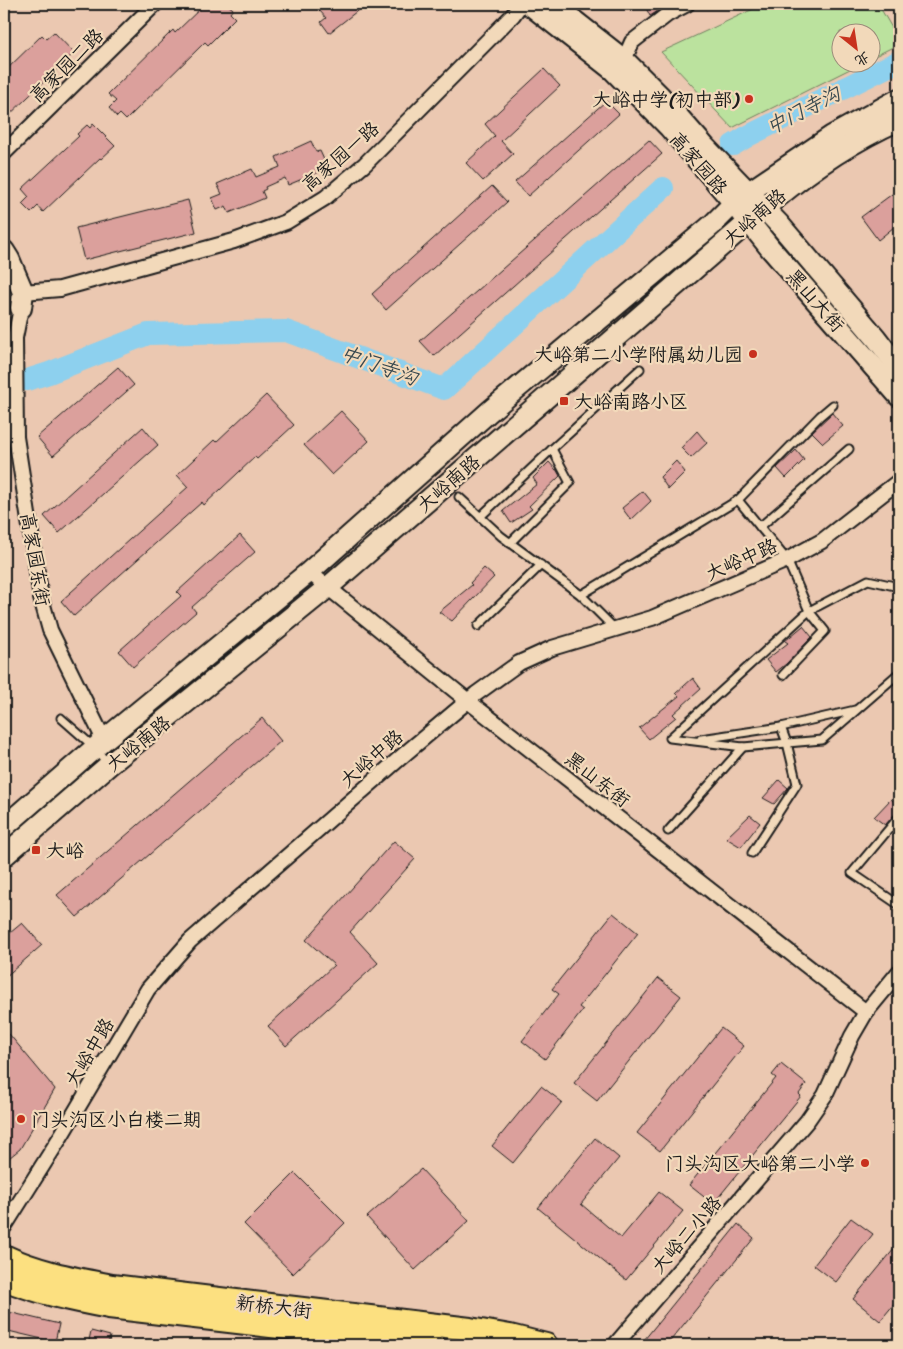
<svg xmlns="http://www.w3.org/2000/svg" width="903" height="1349" font-family="Sriracha,'LXGW WenKai TC',sans-serif">
<rect width="100%" height="100%" fill="#ebc8b1"/>
<filter id="ink" filterUnits="userSpaceOnUse"><feTurbulence type="fractalNoise" baseFrequency=".02" numOctaves="2"/><feDisplacementMap in="SourceGraphic" scale="10" xChannelSelector="R" yChannelSelector="G"/><feConvolveMatrix kernelMatrix="1 2 1 2 8 2 1 2 1" color-interpolation-filters="sRGB"/></filter>
<g filter="url(#ink)">
<path fill="#bbe29e" stroke="#6c7f5d" d="M764,4H878L899,40V44L871,58L870,32H840V62L862,63L732,128L661,52Z"/>
<g fill="none" stroke-linecap="round" stroke-linejoin="round">
<g stroke="#8dd0ee" stroke-width="22">
<path d="M733,145L748,136L899,61"/>
<path d="M27,380L49,373L148,334L286,331L444,389L663,188"/>
</g>
</g>
<g fill="#dba09c" stroke="#1c1c1c">
<path d="M205,4H227L233,9L230,13L235,18L208,45L205,42L126,120L120,114L117,117L109,108L116,101L108,94L173,30L175,33Z"/>
<path d="M314,4H366L329,33L321,22L326,18Z"/>
<path d="M644,4H669L650,16Z"/>
<path d="M54,32L74,53L4,120V72L42,35L46,39Z"/>
<path d="M544,69L560,86L501,141L513,154L483,181L466,163L495,136L485,124Z"/>
<path d="M606,101L619,114L528,196L515,182Z"/>
<path d="M93,124L115,146L101,159L100,158L43,212L38,206L31,213L22,204L29,197L22,189L79,136L77,134L87,125L90,128Z"/>
<path d="M649,140L662,154L434,356L420,341Z"/>
<path d="M311,141L316,152L320,151L325,162L321,163L324,170L288,185L285,178L265,187L266,189L262,191L265,198L229,213L226,206L217,210L212,198L222,194L217,184L252,169L256,177L280,167L276,157Z"/>
<path d="M492,186L507,202L386,310L372,294Z"/>
<path d="M899,189V223L878,240L861,217Z"/>
<path d="M188,200L196,232L84,260L76,228Z"/>
<path d="M118,367L134,385L53,456L37,437Z"/>
<path d="M266,395L294,425L257,459L255,457L204,505L202,502L74,616L61,601L188,487L177,475L214,440L216,442Z"/>
<path d="M341,411L369,441L332,475L304,445Z"/>
<path d="M832,413L843,426L823,443L812,432Z"/>
<path d="M143,427L158,445L59,533L44,516Z"/>
<path d="M697,431L707,443L691,458L681,448Z"/>
<path d="M796,450L804,460L786,478L777,468Z"/>
<path d="M676,461L685,472L668,489L660,477Z"/>
<path d="M549,462L556,470V469L560,476L529,506L532,509L511,523L503,511L537,484L533,478Z"/>
<path d="M643,491L651,501L631,520L622,508Z"/>
<path d="M240,535L255,552L192,607L196,612L133,667L119,651L181,596L177,592Z"/>
<path d="M484,568L494,577L452,621L439,612L472,585L470,583Z"/>
<path d="M803,626L812,637L786,664L776,672L766,660L788,643L785,641Z"/>
<path d="M693,678L701,689L673,714L676,717L649,739L639,728L679,696L676,693Z"/>
<path d="M262,718L281,741L77,917L57,895Z"/>
<path d="M779,780L788,788L774,804L763,798Z"/>
<path d="M891,799L899,807V812L895,814L885,825L874,817Z"/>
<path d="M750,815L760,823L741,847L726,838Z"/>
<path d="M394,841L415,859L350,932L378,963L286,1046L268,1026L334,965L306,940Z"/>
<path d="M613,913L638,933L579,1007L583,1010L545,1059L522,1041L559,994L552,989Z"/>
<path d="M22,923L42,945L4,978V938Z"/>
<path d="M658,978L681,996L597,1101L574,1083Z"/>
<path d="M4,1028L55,1089L20,1149L4,1162Z"/>
<path d="M721,1028L744,1046L660,1151L637,1133Z"/>
<path d="M781,1064L806,1084L799,1094L801,1096L713,1204L689,1185L776,1078L772,1075Z"/>
<path d="M541,1086L562,1102L513,1163L492,1146Z"/>
<path d="M595,1138L619,1158L581,1204L621,1238L659,1192L683,1211L626,1280L538,1208Z"/>
<path d="M421,1169L469,1221L415,1270L367,1217Z"/>
<path d="M295,1173L345,1223L293,1274L244,1224Z"/>
<path d="M851,1218L873,1234L836,1282L814,1265Z"/>
<path d="M738,1224L754,1238L667,1345H640Z"/>
<path d="M899,1243V1298L880,1321L853,1299Z"/>
<path d="M4,1311L59,1324L55,1342L4,1330Z"/>
<path d="M91,1331L110,1336L108,1345H88Z"/>
</g>
<g fill="none" stroke-linecap="round" stroke-linejoin="round">
<g stroke="#1c1c1c" stroke-width="11">
<g id="lane">
<path d="M552,449L640,369"/>
<path d="M459,497L501,536L581,595L738,500"/>
<path d="M480,517L552,449L570,483L510,543"/>
<path d="M760,527L849,449"/>
<path d="M899,587L868,580L809,611L670,738L743,747L822,740L899,673"/>
<path d="M581,595L615,629"/>
<path d="M478,626L541,565"/>
<path d="M783,675L825,631L809,611L787,560L738,500L820,416L833,405"/>
<path d="M61,718L95,748L107,763"/>
<path d="M701,739L781,727L855,710"/>
<path d="M899,817L852,873L899,905"/>
<path d="M668,831L743,747"/>
<path d="M752,853L797,784L787,743L781,727"/>
</g>
</g>
<g stroke="#1c1c1c" stroke-width="18">
<g id="street">
<path d="M624,60L632,42L668,14L687,4"/>
<path d="M4,153L155,4"/>
<path d="M23,292L60,289L234,241L286,222L325,198L365,164L513,15L521,4"/>
<path d="M21,308L15,338L16,437L41,598L50,630L104,740"/>
<path d="M309,572L468,701L866,1012"/>
<path d="M4,1227L58,1141L148,989L190,941L407,752L476,694L519,663L552,648L652,618L787,560L822,541L899,481"/>
<path d="M615,1345L807,1121L825,1095L852,1036L866,1012L899,972"/>
</g>
</g>
<g stroke="#1c1c1c" stroke-width="24">
<g id="secondary">
<path d="M529,4L613,70L669,127L734,203L770,248L899,396"/>
<path d="M553,4L624,60L660,96L705,147L779,224L876,338L899,368"/>
<path d="M4,251L9,259L23,292L21,308"/>
<path d="M4,827L104,740L309,572L490,411L712,225L734,203L749,192L832,136L899,99"/>
<path d="M4,856L109,765L327,588L774,200C812,168 854,140 899,120"/>
</g>
</g>
<g stroke="#1c1c1c" stroke-width="26">
<g id="primary">
<path d="M4,1256C37,1272 76,1279 112,1286L470,1329L510,1336L546,1345"/>
<path d="M4,1279C39,1293 72,1300 109,1307L433,1345"/>
</g>
</g>
<use href="#lane" stroke="#f2d9ba" stroke-width="7"/>
<use href="#street" stroke="#f2d9ba" stroke-width="14"/>
<use href="#secondary" stroke="#f2d9ba" stroke-width="20"/>
<use href="#primary" stroke="#fce080" stroke-width="22"/>
</g>
</g>
<g fill="#c8321e" stroke="#f2d9ba" stroke-width="2">
<circle cx="749" cy="99" r="5"/>
<circle cx="753" cy="354" r="5"/>
<rect x="559" y="396" width="10" height="10" rx="2.5"/>
<rect x="31" y="845" width="10" height="10" rx="2.5"/>
<circle cx="21" cy="1119" r="5"/>
<circle cx="865" cy="1163" r="5"/>
</g>
<g text-anchor="middle" stroke-width="4.5" stroke-linejoin="round" paint-order="stroke">
<g font-size="19" fill="#1c1c1c" stroke="#f2d9ba">
<text transform="translate(66 65) rotate(-45)" y="7">高家园二路</text>
<text transform="translate(340 156) rotate(-41)" y="7">高家园一路</text>
<text transform="translate(699 163) rotate(49)" y="7">高家园路</text>
<text transform="translate(754 217) rotate(-41)" y="7">大峪南路</text>
<text transform="translate(816 300) rotate(49)" y="7">黑山大街</text>
<text transform="translate(448 483) rotate(-41)" y="7">大峪南路</text>
<text transform="translate(36 559) rotate(80)" y="7">高家园东街</text>
<text transform="translate(741 559) rotate(-24)" y="7">大峪中路</text>
<text transform="translate(138 743) rotate(-39)" y="7">大峪南路</text>
<text transform="translate(371 758) rotate(-41)" y="7">大峪中路</text>
<text transform="translate(598 779) rotate(38)" y="7">黑山东街</text>
<text transform="translate(89 1052) rotate(-59)" y="7">大峪中路</text>
<text transform="translate(686 1234) rotate(-49)" y="7">大峪二小路</text>
<text transform="translate(274 1306) rotate(7)" y="7">新桥大街</text>
</g>
<g font-size="19" fill="#1c1c1c" stroke="#f2d9ba" text-anchor="end">
<text x="739" y="106">大峪中学(初中部)</text>
<text x="743" y="361">大峪第二小学附属幼儿园</text>
<text x="574" y="408" text-anchor="start">大峪南路小区</text>
<text x="46" y="857" text-anchor="start">大峪</text>
<text x="31" y="1126" text-anchor="start">门头沟区小白楼二期</text>
<text x="855" y="1170">门头沟区大峪第二小学</text>
</g>
<g font-size="20" font-style="italic" fill="#384950" stroke="#f2d9ba">
<text transform="translate(803 110) rotate(-27)" y="7">中门寺沟</text>
<text transform="translate(379 365) rotate(20)" y="7">中门寺沟</text>
</g>
</g>
<rect width="903" height="1349" fill="none" stroke="#f2d9ba" stroke-width="20"/>
<rect x="10" y="10" width="883" height="1329" fill="none" stroke="#1c1c1c" stroke-width="2" filter="url(#ink)"/>
<g transform="translate(856 48) rotate(150)"><circle r="24" fill="#f2d9ba" stroke="#9c8d7b"/>
<path d="M0-4L9 19L0 12L-9 19Z" fill="#c8321e"/>
<text y="-8" font-size="14" font-weight="bold" text-anchor="middle" fill="#1c1c1c">北</text>
</g>
</svg>
